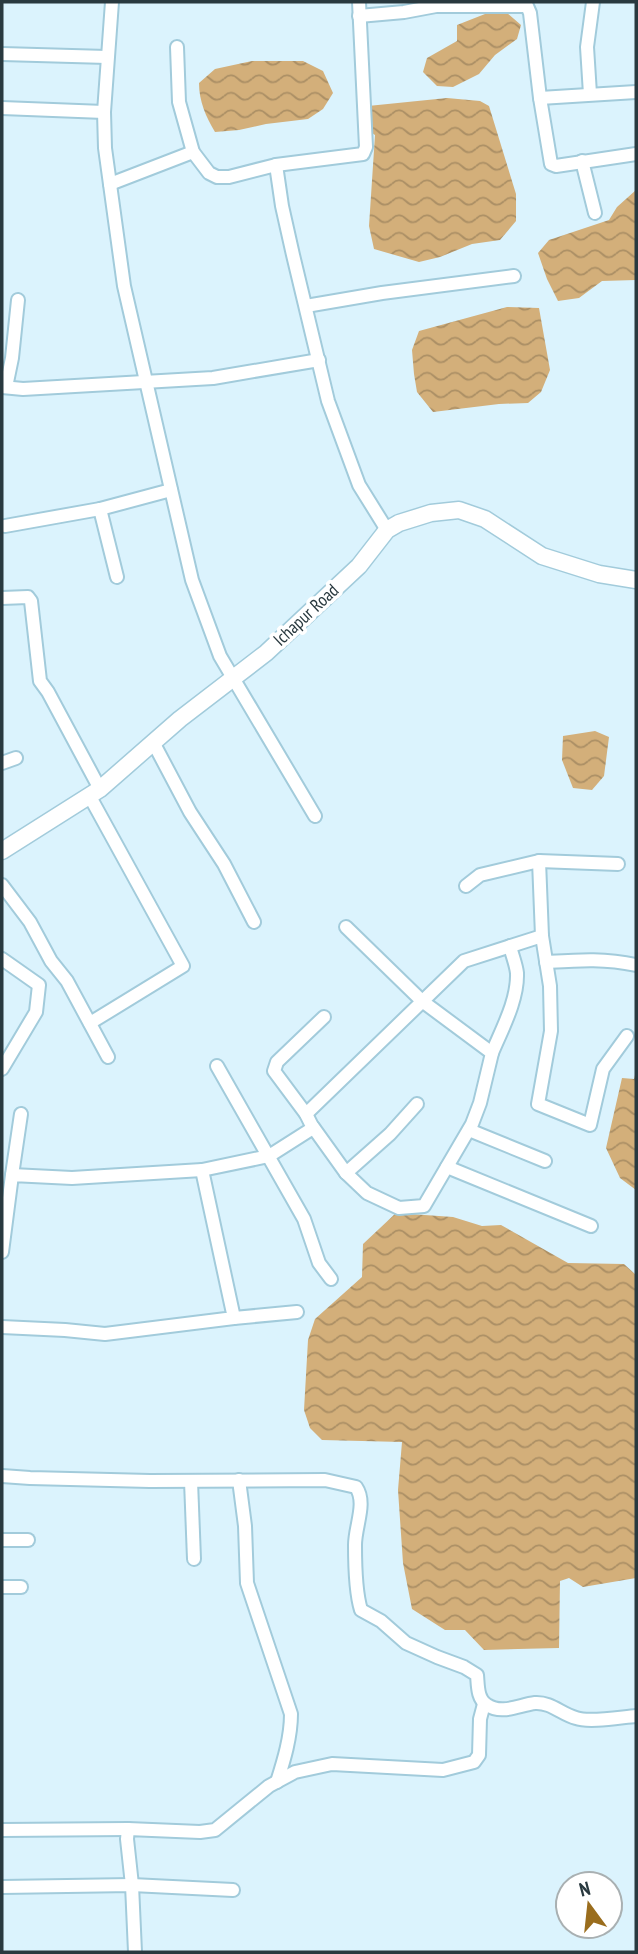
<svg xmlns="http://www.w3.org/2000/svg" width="638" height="1954" font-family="'PT Sans Narrow',sans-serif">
<defs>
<pattern id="water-waves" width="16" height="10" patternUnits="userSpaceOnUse" patternTransform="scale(1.75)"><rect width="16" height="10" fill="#d3af7a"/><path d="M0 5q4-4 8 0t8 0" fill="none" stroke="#ab8f65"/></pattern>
</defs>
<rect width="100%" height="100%" fill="#dbf3fd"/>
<g fill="url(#water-waves)">
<path d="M507,13L521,25L517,39L495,55L479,74L453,87L437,86L423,72L427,58L457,41V25L485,14Z"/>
<path d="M252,61H303L323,71L333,93L323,109L308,119L266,124L239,130L215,132C206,117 199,101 199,83L215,69Z"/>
<path d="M447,98L480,101L489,106L516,194V221L500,240L472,244L440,257L419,262L374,249L369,226L375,135L366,129L368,106Z"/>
<path d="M636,190V280L602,281L579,298L558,301L547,279L538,253L549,240L609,220L617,207Z"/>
<path d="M507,307L539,308L550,370L541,392L528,403L499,404L433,412L417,392L414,374L412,350L419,331Z"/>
<path d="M595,731L609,737L604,776L592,790L573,788L562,760L563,736Z"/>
<path d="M636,1071V1190L620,1178L606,1148L622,1078L634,1079Z"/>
<path d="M396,1213L453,1217L482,1226L501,1225L568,1263L624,1264L636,1275V1578L583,1587L569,1578L560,1581L559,1648L484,1650L465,1630H445L412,1609L403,1563L398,1490L402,1442L322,1440L310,1428L304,1410L308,1340L315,1319L362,1277L363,1244Z"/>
</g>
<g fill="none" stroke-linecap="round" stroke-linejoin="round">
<g stroke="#a2cbdb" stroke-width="16">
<g id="minor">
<path d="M112,2L104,112L105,148L124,286L192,580L220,656L315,816"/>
<path d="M359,16L404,12L436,6H527L530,13L540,98L551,164L556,166L636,154"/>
<path d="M177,47L179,102L193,152L209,173L217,177H229L276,165L363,154L366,147L359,2"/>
<path d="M2,54L107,57"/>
<path d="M590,94L587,47L593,2"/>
<path d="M540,98L636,92"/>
<path d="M2,108L104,112"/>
<path d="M582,161L595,213"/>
<path d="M276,165L282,206L293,255L328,401L359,485L387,530"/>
<path d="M110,184L193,152"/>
<path d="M306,306L382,293L514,276"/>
<path d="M2,387L23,389L213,378L319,360"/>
<path d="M6,387L12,358L18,300"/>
<path d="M100,509L117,577"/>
<path d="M5,526L100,509L171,490"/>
<path d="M2,598L28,597L31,601L40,681L48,692L100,789"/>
<path d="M153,742L190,812L224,864L254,922"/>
<path d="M2,763L16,758"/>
<path d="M89,795L183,966L90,1023"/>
<path d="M539,861L618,864"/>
<path d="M2,885L30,922L51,961L67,981L108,1057"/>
<path d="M466,886L480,875L539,861L542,936L550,986L551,1031L538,1104L590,1125L603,1069L627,1036"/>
<path d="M2,959L39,985L36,1012L2,1069"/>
<path d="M546,962C579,960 604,958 636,965"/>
<path d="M492,1053C502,1029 518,1000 517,973C516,964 512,955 510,946"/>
<path d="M217,1066L304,1219L319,1263L331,1279"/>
<path d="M306,1114L464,961L542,936"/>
<path d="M313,1127L346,1173L367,1193L399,1208L424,1206L472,1124L480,1103L492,1053L422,1001L346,927"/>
<path d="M469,1130L545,1161"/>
<path d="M447,1167L591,1226"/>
<path d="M346,1173L390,1134L417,1104"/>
<path d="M12,1175L21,1114"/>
<path d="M2,1252L12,1175L72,1178L202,1170L269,1156L313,1128L306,1114L274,1071L277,1062L324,1017"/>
<path d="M234,1318L297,1312"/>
<path d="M2,1327L65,1330L105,1334L234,1318L202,1170"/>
<path d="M2,1476L30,1478L150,1481L325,1480L356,1487C367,1503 355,1526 355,1545C355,1562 356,1594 361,1610L381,1621L406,1643L437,1657L464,1667L477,1675C478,1685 477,1699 487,1705C502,1715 519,1705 535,1703C551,1702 561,1714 576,1718C589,1723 622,1717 636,1716"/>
<path d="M239,1480L245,1526L247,1583L291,1714C291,1737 284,1760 277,1782"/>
<path d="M191,1481L194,1559"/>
<path d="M2,1540H28"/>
<path d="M2,1587H21"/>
<path d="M2,1830L128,1829"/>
<path d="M2,1887L132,1885L233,1890"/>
<path d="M135,1952L132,1885L127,1839L128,1829L200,1832L215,1830L269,1786L295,1772L332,1764L443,1770L474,1762L479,1755L480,1719L484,1704"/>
</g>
</g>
<g stroke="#a2cbdb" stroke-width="19">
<path id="tertiary" d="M2,851L100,789L180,719L266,653L359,566L387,530L399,523L431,513L459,510L485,519L542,556L599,574L636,580"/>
</g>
<use href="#minor" stroke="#fff" stroke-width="12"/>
<use href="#tertiary" stroke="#fff" stroke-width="16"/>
</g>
<g text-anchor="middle" stroke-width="7" stroke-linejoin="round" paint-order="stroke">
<g font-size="18" fill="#29393f" stroke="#fff">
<text transform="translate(306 615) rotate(-43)" y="6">Ichapur Road</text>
</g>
</g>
<rect width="638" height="1954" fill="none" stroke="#29393f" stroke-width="7"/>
<g transform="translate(589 1905) rotate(345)"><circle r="33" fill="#ffffff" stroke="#a9b0b2" stroke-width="2"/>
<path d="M0-5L12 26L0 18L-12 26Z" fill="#9a6d1d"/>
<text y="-10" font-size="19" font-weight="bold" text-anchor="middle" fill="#29393f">N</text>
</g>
</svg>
